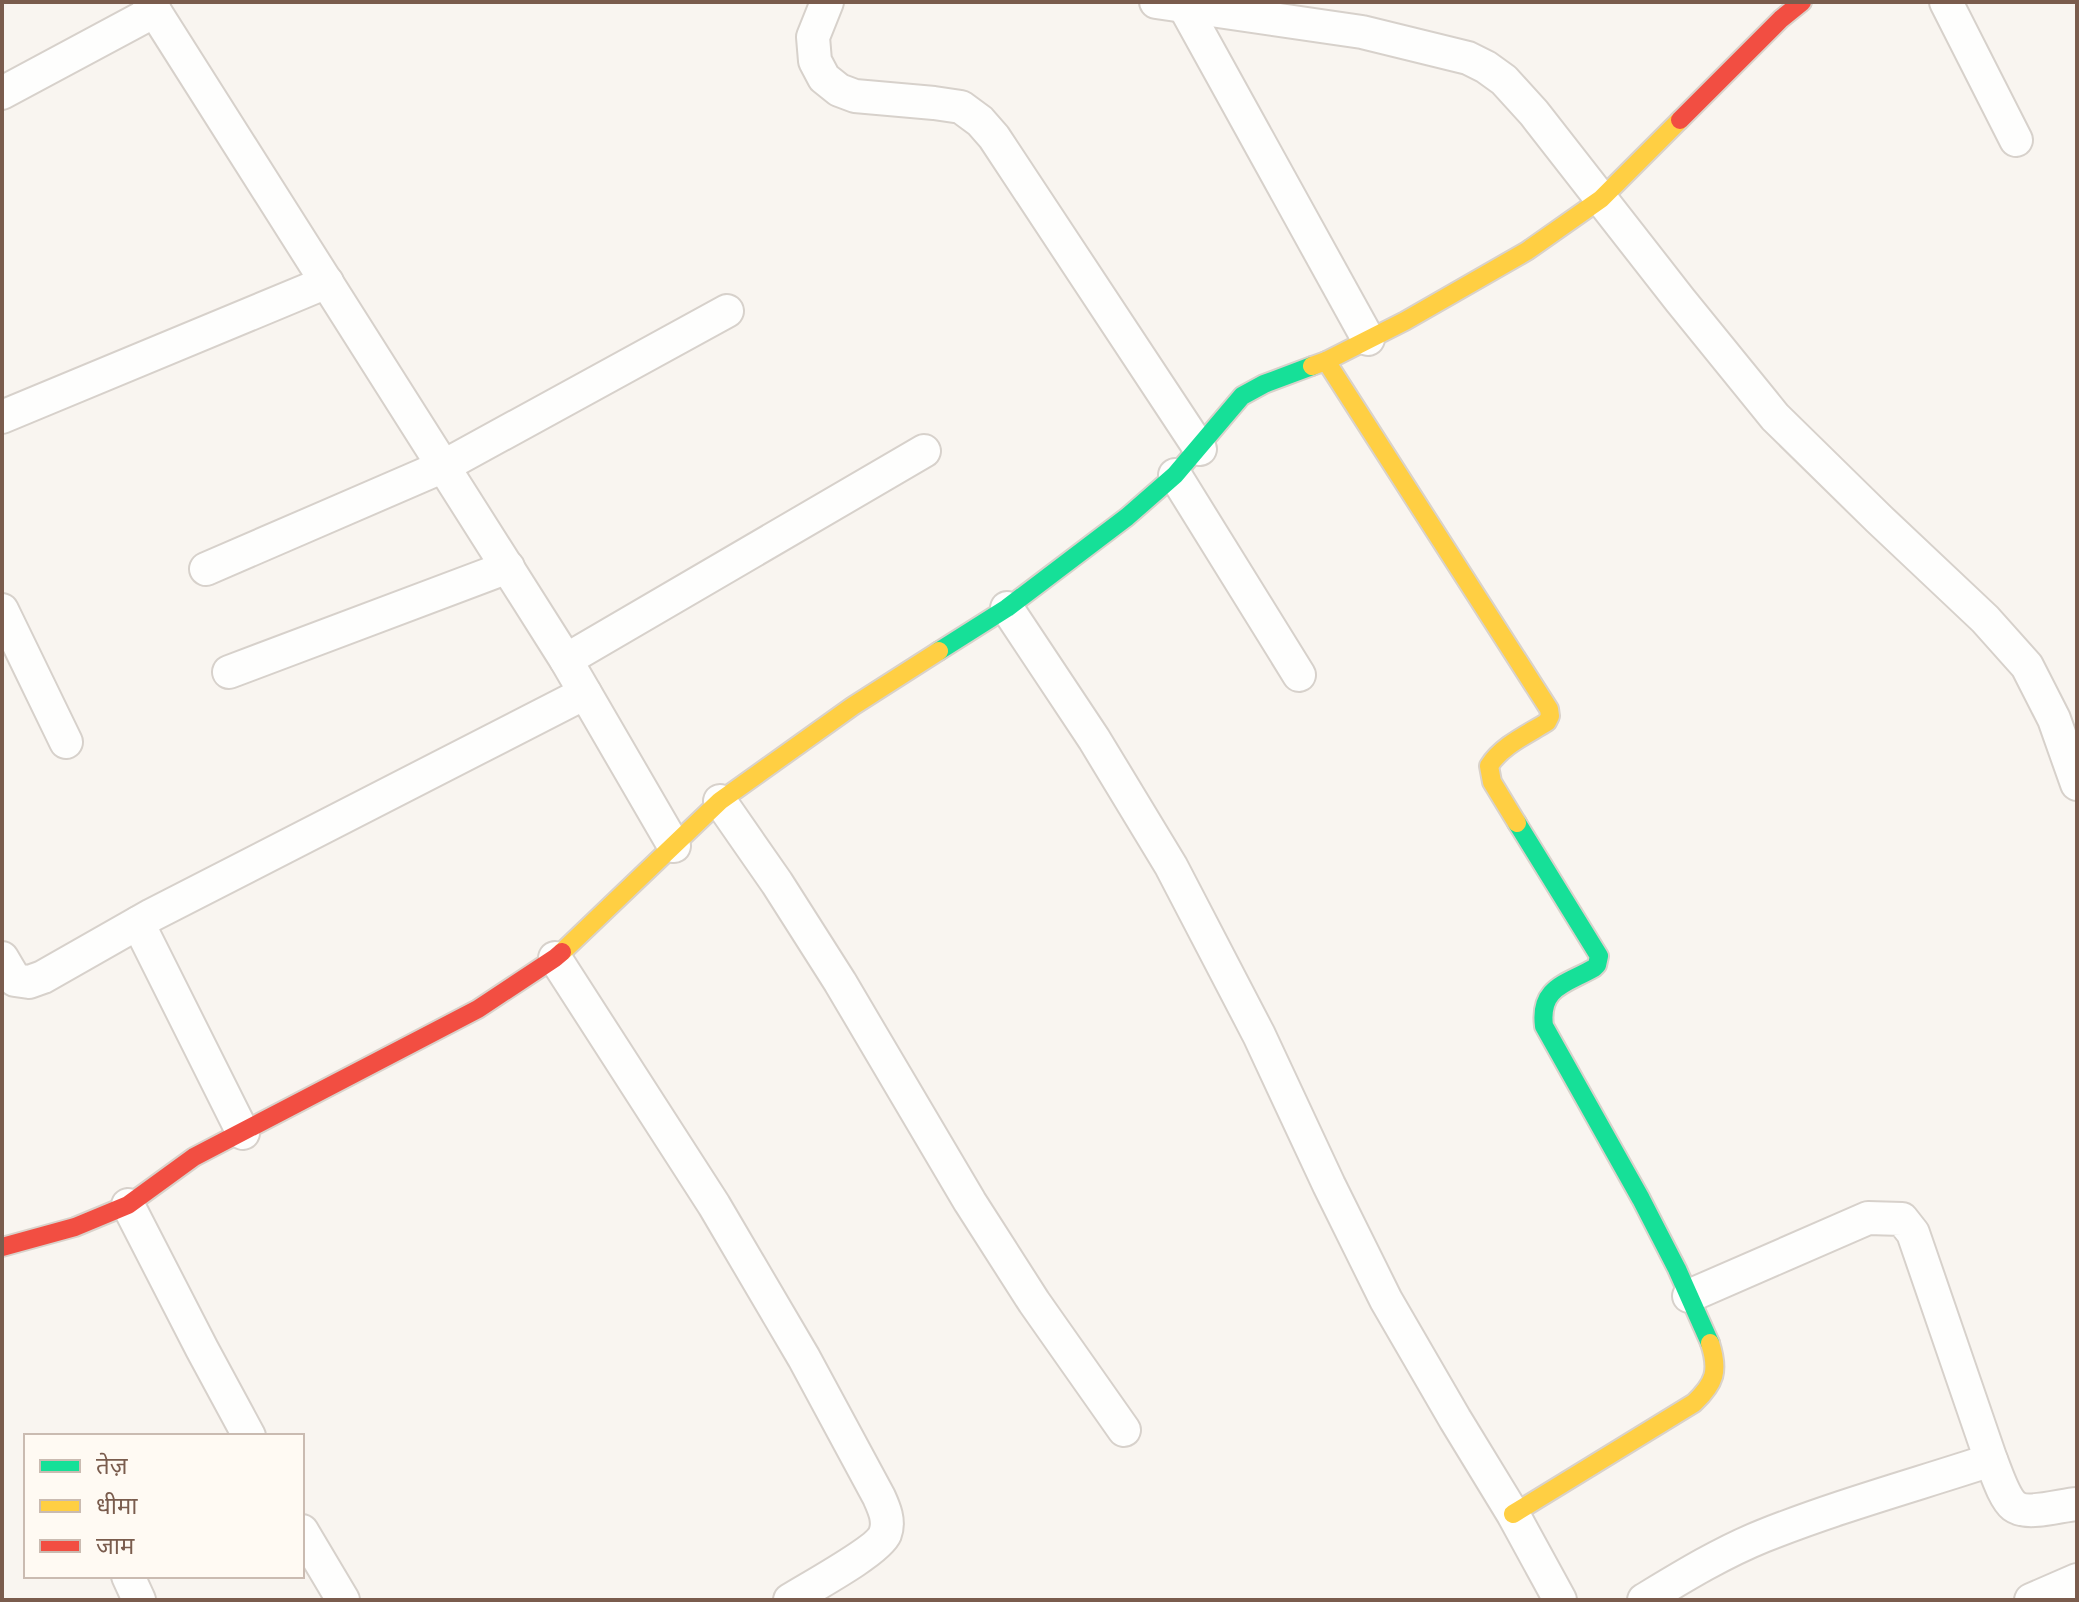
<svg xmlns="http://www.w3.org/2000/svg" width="2079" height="1602" font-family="Montserrat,'Noto Sans Devanagari',sans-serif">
<rect width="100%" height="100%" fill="#f9f5f0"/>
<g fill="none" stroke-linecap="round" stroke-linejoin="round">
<g stroke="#d7d1cb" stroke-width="36">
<g id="street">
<path d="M149,2L566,660L674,846"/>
<path d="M827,2L813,37L815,61L824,78L839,90L855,96L934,103L961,107L980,121L994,137L1200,449"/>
<path d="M1156,2L1362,32L1468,58L1486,67L1504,80L1534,113L1680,300L1775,417L1879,519L1985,619L2027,666L2054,719L2077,784"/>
<path d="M1946,2L2016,140"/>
<path d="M1184,6L1368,339"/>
<path d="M2,93L155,11"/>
<path d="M2,417L327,282"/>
<path d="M1175,475L1299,675"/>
<path d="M206,569L444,466L727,311"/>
<path d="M1007,608L1094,739L1171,866L1259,1035L1329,1185L1386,1300L1455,1419L1513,1514L1560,1600"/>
<path d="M2,610L66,742"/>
<path d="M566,660L924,451"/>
<path d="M229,672L508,567"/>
<path d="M720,801L777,883L840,982L970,1202L1034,1302L1124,1430"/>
<path d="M138,923L243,1133"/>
<path d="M2,958L15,980L29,982L43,977L152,915L585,693"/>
<path d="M555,958L714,1205L804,1358L879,1497C884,1508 890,1521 885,1534C878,1551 809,1588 790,1600"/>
<path d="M128,1205L202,1349L249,1436"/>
<path d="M1689,1296L1868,1218L1902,1219L1913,1233L1991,1460C1996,1472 2004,1498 2014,1506C2027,1516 2061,1505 2077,1504"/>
<path d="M302,1531L343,1600"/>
<path d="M128,1576L139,1600"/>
<path d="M1644,1600C1682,1577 1721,1553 1763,1536C1838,1506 1915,1485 1991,1460"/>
<path d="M2031,1600L2077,1580"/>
</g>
</g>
<g stroke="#d9d2cb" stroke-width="22">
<g id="fast">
<path d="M939,651L1007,608L1127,517L1175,475L1242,396L1264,384L1312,366"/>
<path d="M1517,823L1599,956L1597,965L1594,968C1566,984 1539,987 1544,1026L1641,1199L1677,1269L1710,1343"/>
</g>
</g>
<g stroke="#d9d2cb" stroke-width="22">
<g id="slow">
<path d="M1326,361L1549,709L1550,716L1547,722C1528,734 1501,746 1489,766L1492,782L1517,823"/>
<path d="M1312,366L1326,361L1405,321L1527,251L1601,199L1680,120"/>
<path d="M562,952L720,801L853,706L939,651"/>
<path d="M1513,1514L1694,1403C1715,1383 1719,1371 1710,1343"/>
</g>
</g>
<g stroke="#d9d2cb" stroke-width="22">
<g id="jam">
<path d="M1680,120L1781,19L1802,2"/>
<path d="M2,1247L75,1227L128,1205L194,1157L478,1009L555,958L562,952"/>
</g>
</g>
<use href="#street" stroke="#fefefd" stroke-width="32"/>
<use href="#fast" stroke="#16e098" stroke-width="18"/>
<use href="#slow" stroke="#ffcf43" stroke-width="18"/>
<use href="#jam" stroke="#f24e42" stroke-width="18"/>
</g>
<rect width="2079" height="1602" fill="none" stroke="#7a5c4d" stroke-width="8"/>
<rect x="24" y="1434" width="280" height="144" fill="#fffaf3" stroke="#cabbb1" stroke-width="2"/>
<rect x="40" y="1460" width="40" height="12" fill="#16e098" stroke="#cabbb1" stroke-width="2"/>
<text x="96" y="1474" font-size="24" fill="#7a5c4d">तेज़</text>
<rect x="40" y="1500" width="40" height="12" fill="#ffcf43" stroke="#cabbb1" stroke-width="2"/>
<text x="96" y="1514" font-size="24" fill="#7a5c4d">धीमा</text>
<rect x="40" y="1540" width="40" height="12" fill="#f24e42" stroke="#cabbb1" stroke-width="2"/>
<text x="96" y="1554" font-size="24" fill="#7a5c4d">जाम</text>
</svg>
